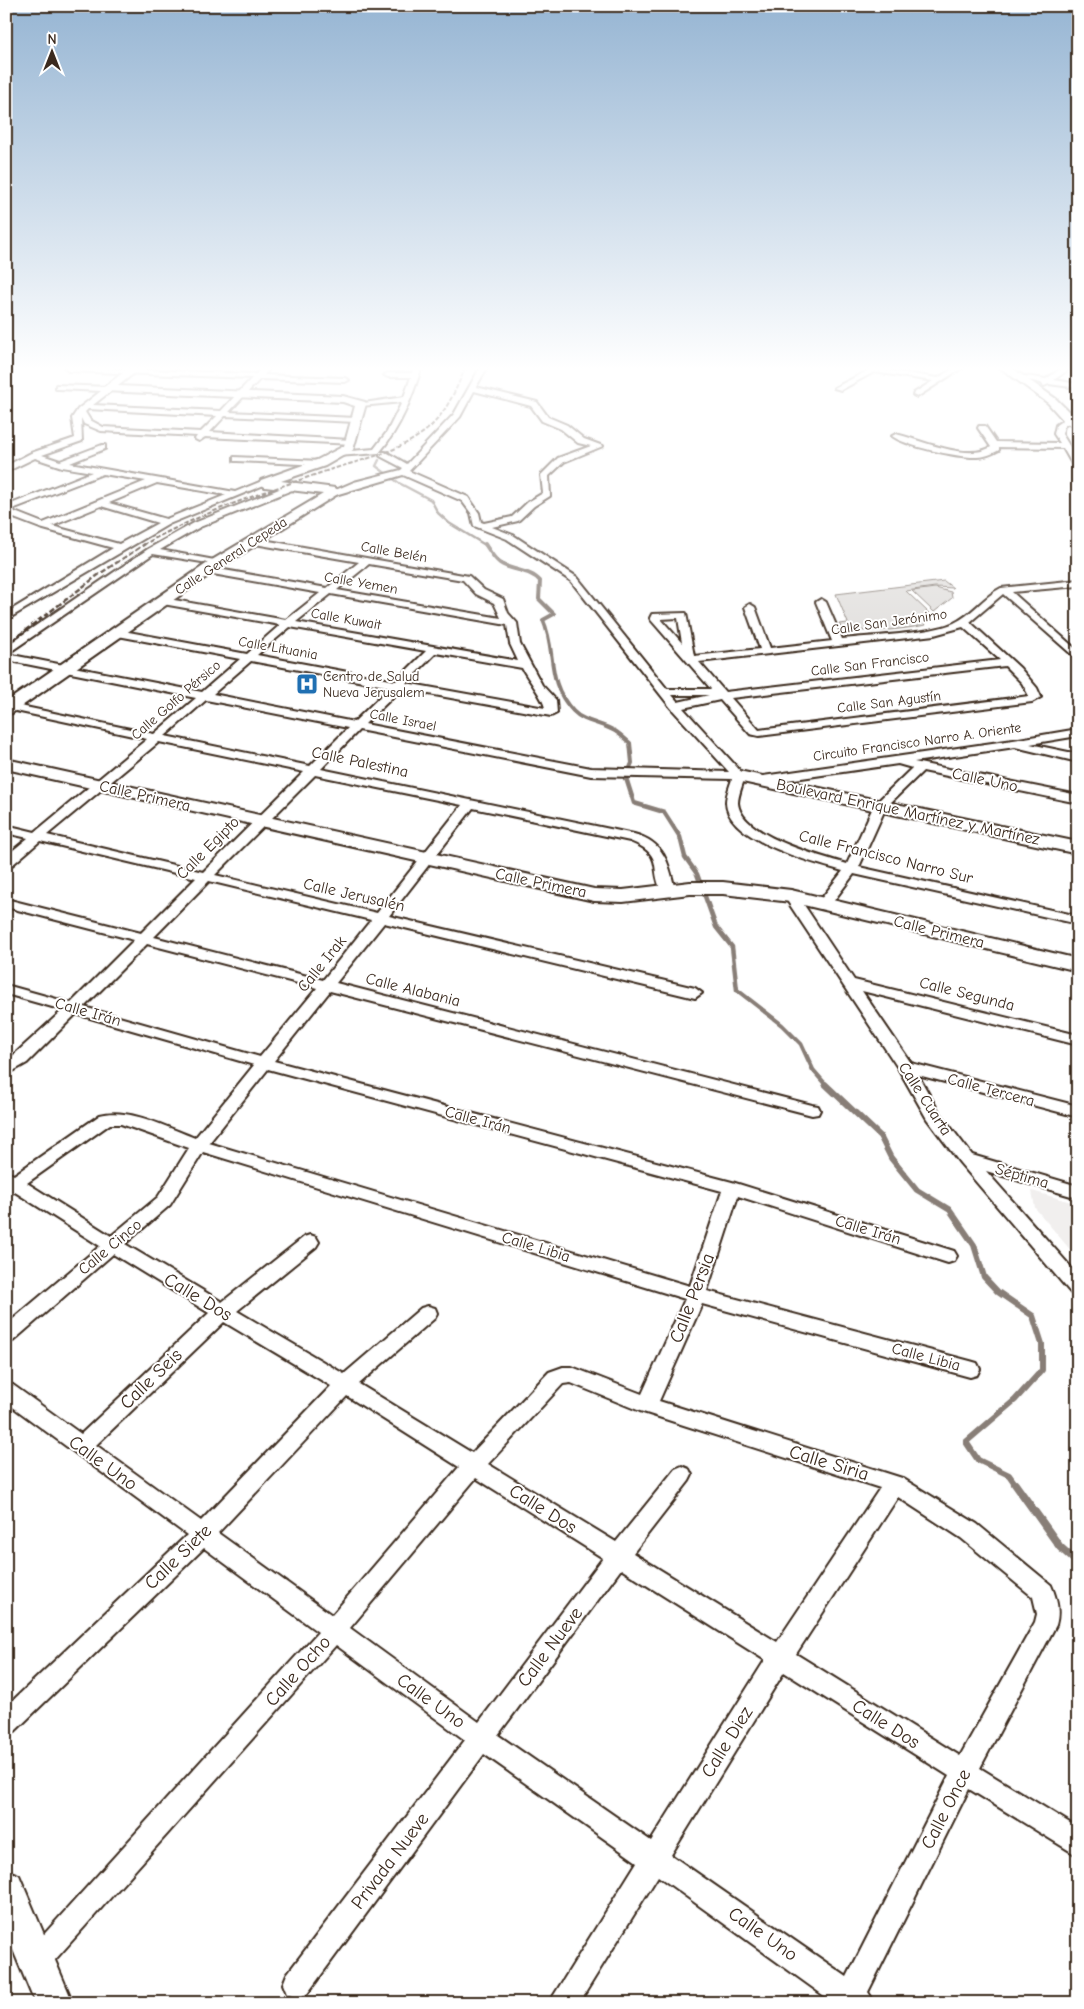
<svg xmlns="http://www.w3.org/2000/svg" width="1084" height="2009" font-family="'Comic Neue',sans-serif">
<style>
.built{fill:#f1efee}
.green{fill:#e2e0de;stroke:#8e857e}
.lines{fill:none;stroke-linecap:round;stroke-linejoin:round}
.stream-far4{stroke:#887e77;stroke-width:2.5}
.stream-far3{stroke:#887e77;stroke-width:4}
.stream-far2{stroke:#887e77;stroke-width:4.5}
.stream-far1{stroke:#887e77;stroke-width:6}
.stream{stroke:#887e77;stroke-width:8}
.street-casing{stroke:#3b2a1e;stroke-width:4}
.secondary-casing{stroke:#3b2a1e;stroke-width:4}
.street{fill:#fff;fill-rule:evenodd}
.secondary{fill:#fff;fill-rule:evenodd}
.rail-far1{stroke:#3b2a1e;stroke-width:2;stroke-dasharray:4.5 2;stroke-linecap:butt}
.rail{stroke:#3b2a1e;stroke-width:2.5;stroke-dasharray:5.5 2.5;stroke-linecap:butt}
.labels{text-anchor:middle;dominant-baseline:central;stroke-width:4;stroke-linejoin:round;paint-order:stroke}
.far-street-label{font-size:14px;fill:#3b2a1e;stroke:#fff}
.far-poi-label{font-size:14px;fill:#3b2a1e;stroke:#fff;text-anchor:start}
.street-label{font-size:16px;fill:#3b2a1e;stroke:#fff}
.near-street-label{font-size:19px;fill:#3b2a1e;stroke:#fff}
</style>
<rect width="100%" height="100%" fill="#fff"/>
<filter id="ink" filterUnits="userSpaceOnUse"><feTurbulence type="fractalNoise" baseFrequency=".02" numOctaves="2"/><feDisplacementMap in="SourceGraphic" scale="10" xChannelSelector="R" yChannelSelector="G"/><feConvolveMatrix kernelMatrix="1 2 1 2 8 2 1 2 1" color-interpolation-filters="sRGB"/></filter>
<g filter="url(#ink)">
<polygon class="built" points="1032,1191 1078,1204 1078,1259 1035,1208"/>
<g class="green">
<path d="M944 581 953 588 935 587 906 591 930 614 923 621 926 625C898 630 870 633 842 629L839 624 848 623 836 594Z"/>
<polygon points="935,588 951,592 952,598 934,612 912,591"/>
</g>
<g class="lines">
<polyline class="stream-far4" points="379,460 376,466 399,483 431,500 438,513 449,523 485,545"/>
<path class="stream-far3" d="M485 544C489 550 494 559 500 563 512 571 531 570 540 581L539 599 554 614 543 620C557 651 545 681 573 711 583 722 602 723 615 731 620 734 625 739 630 743L632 763 625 779"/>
<polyline class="stream-far2" points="626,778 634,803 664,812 680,837 685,857 697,874 716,927 732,947 737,990 782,1025 801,1044 813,1070 826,1085"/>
<polyline class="stream-far1" points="825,1084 880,1136 891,1158 917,1190 950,1210 974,1245 984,1277 998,1292 1033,1316 1042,1344 1042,1370 1015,1400 966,1442 978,1460 1009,1475 1016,1485"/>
<polyline class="stream" points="1015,1484 1060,1547 1078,1563"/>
<g class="street-casing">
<g id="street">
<path d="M264 366H272L264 375 345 378 349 380 345 382 260 379 229 412 356 418 360 420 356 422 225 416 210 432 351 440H354V444L205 437 199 441 195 439 197 436 101 431 84 424 81 418 82 441 42 455 60 461 102 445H105V449L70 463 235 492 262 481 269 483 169 524 6 620V613L113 548 40 528 6 515V506L92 472 62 467 35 458 6 472V466L31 453 75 438 72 418 78 409 101 391 59 389H56V385L111 387V391L93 405 221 411 252 378 68 371 65 367 256 374ZM88 409 217 416 201 432 103 427 90 420 85 412ZM103 474 146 481 43 523 10 510ZM157 483 226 495 166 519 109 503ZM101 506 158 523 119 544 52 526Z"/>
<path d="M415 366H422C412 398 401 427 379 453L337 456 336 454 340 452 374 449 387 432 402 402 361 406 357 404 404 397 411 377H388L384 375 388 373H412Z"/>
<path d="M481 366H488L476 387 537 402 548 417 567 425 584 439 603 446 564 462 549 476 550 496 534 506 518 521 492 527 513 535 577 577 667 689H711L651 620 650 618 652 614 686 613 694 656 760 649 745 607 750 604 755 607 770 648 832 641 816 602 821 599 826 602 842 639C871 636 930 634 954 623 972 615 983 597 1001 588L1078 580V586L1012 592 1078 651V660L1003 594 970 622 1020 668 1037 688 1041 697 1032 702 759 736 750 734 720 700 683 708 745 776C743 784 738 795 738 803 741 836 820 856 847 864L874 805 912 768 898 764 760 784 756 783 754 780 756 777 1013 740 1078 729V736L1030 744 1078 754V762L1015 747 914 762 1078 795V803L923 771 886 807 859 867 1078 916V924L854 874 829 907H819L817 904 843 871C814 863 726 840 726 802 726 795 730 786 732 779L591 776 359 730 321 769 634 834C664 842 669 863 675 890L673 893H663C648 868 667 856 630 841L473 808 389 916 695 988 702 993 695 998 384 923 336 983 812 1105 818 1106 820 1110 818 1114 812 1115 330 991 274 1061 732 1182 954 1251 957 1256 954 1261 948 1263 738 1196 707 1291 970 1361 977 1363 980 1369 977 1375 970 1377 702 1304 659 1401 902 1478 977 1524 1051 1585C1057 1598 1060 1611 1056 1625L980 1768 1078 1828V1856L969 1789 868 1992 875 2003H834L658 1876 579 2003H549L637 1862 484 1754 307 1994 297 1998 287 1994 283 1984 287 1974 465 1740 336 1645 46 1970 37 1974 28 1970 24 1961 28 1952 318 1632 204 1548 14 1732 6 1736V1707L187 1535 6 1402V1383L13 1385 81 1434 209 1313 113 1254 13 1341 6 1343V1325L100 1246 15 1192 6 1194V1172L14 1175 100 1115C129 1107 168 1128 195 1138L254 1065 76 1014 27 1063 6 1075V1062L63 1010 6 994V985L71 1003 134 940 6 907V899L141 933 196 878 40 841 11 866 6 867V856L28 838 6 833V825L35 832 147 739 11 710 7 709V705L11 704 154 734 196 698 6 660V646L148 549 194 523 289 485 292 486V490L200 527 160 550 220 561V565L153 554 7 654 202 692 240 659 118 636 113 633 118 630 247 654 280 625 163 604 158 601 163 598 286 620 320 593 207 573 202 570 207 567 327 588 359 562 249 543V539L252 538 469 576 484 590 503 599 508 613 517 623 520 644 542 685 556 700 557 713 551 716 401 689 365 724 591 768 729 772 671 708 571 581 507 539 474 526 471 513 462 501 403 475 335 495 331 492 354 482 401 470 403 468 380 456V452H386L407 464 454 414ZM474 391 531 406 542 421 561 429 578 443 591 446 558 458 541 475 543 493 528 502 512 517 484 523 481 522 479 513 468 497 409 471 460 417ZM369 564 463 580 476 594 494 603 501 618 337 590ZM331 594 507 625 510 644 518 661 296 622ZM678 618 682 643 661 619ZM290 627 426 651 396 681 257 655ZM963 627 1000 660 725 692 699 662 934 635ZM436 653 522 668C528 679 544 699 545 708L406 683ZM251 661 390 687 354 722 213 694ZM1005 666 1022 683 1029 696 759 730 731 698ZM672 695H709L678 702ZM206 700 348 728 310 766 165 736ZM159 742 304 772 203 872 47 835ZM315 775 462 805 377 913 215 875ZM209 881 371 920 323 980 154 937ZM147 944 317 988 260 1057 84 1007ZM268 1069 722 1191 690 1286 209 1143ZM110 1124H121L189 1148 158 1197 111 1236 27 1183ZM203 1152 685 1299 642 1394 572 1367H563L549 1372 472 1453 359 1384 435 1318 437 1313 435 1308 428 1306 421 1308 344 1374 237 1311 316 1247 319 1242 316 1237 310 1235 304 1237 222 1302 125 1244 170 1205ZM224 1322 331 1386 201 1521 96 1445ZM571 1383 640 1411 880 1488 777 1642 633 1553 689 1481 692 1475 689 1469 682 1466 675 1469 616 1542 488 1464 563 1384ZM347 1396 459 1467 332 1615 218 1533ZM476 1478 603 1558 479 1722 350 1628ZM898 1497 961 1538 1033 1597 1037 1614 1035 1622 960 1756 796 1654ZM621 1569 765 1660 651 1841 498 1735ZM784 1672 949 1776 847 1977 671 1855Z"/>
<polygon points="957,366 965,366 917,397 913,395 914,393 933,381 874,372 841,390 834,388 873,368 938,378"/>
<polygon points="1065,366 1073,366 1054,380 1078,384 1078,388 1049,384 1044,386 1041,383 1014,377 1018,375 1046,379"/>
<path d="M1066 418 1073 420 1064 426 1062 434 1078 460V469H1075L1063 448 999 447V450C992 454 985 457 977 457 959 458 905 446 892 436L896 434C921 440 968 462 991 447L978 428 979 426H985L996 442 1060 443 1054 434 1056 425Z"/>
<polygon points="234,457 321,461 325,463 321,465 237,461 234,461"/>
<polygon points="791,892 796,893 854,980 1078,1035 1078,1045 862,991 911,1063 1078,1106 1078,1117 918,1075 939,1112 972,1155 1078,1186 1078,1198 986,1171 1078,1275 1078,1295 1071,1293 960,1163 927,1119 898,1068 784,896"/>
</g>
</g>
<g class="secondary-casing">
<g id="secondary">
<polygon points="132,366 143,366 118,386 343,396 365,402 366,404 353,450 325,466 281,481 335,488 341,492 222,566 12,713 6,715 6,702 212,560 323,494 265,487 259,483 261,480 317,460 344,446 355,406 343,402 104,391 104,387"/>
<polygon points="998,366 1009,366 1056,399 1078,421 1078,429 1065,422 1048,403"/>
<polygon points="6,759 594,889 623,890 690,882 723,882 791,890 1078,959 1078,971 791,902 723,894 690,894 623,902 594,901 6,769"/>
<polygon points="739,771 1078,842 1078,854 733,780 730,776 733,772"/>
<polygon points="6,1870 19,1875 73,2003 35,2003 6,1933"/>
</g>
</g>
<use href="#street" class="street"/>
<use href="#secondary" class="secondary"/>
<path class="rail-far1" d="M143 545C201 512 265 492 329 470 361 460 396 453 424 432 445 416 456 390 466 366"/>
<polyline class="rail" points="6,645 101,573 145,544"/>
</g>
</g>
<linearGradient id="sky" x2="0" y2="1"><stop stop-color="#96b5d3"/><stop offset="0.57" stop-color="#fff"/><stop offset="1" stop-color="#fff" stop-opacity="0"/></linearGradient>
<rect width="1084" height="647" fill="url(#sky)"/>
<defs>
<g id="hospital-square" transform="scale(1.125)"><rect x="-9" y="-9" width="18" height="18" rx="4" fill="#1f6fb2" stroke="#fff"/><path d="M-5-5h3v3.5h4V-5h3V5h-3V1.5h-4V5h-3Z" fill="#fff"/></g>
</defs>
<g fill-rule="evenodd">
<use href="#hospital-square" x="307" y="684"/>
</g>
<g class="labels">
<g class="far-street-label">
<text transform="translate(394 552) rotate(10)">Calle Belén</text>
<text transform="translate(231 556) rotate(-33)">Calle General Cepeda</text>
<text transform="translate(361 583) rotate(10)">Calle Yemen</text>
<text transform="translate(346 619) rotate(10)">Calle Kuwait</text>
<text transform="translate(889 622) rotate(-8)">Calle San Jerónimo</text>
<text transform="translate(278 648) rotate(10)">Calle Lituania</text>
<text transform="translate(870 664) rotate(-7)">Calle San Francisco</text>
<text transform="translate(176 700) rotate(-41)">Calle Golfo Pérsico</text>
<text transform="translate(889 702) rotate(-7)">Calle San Agustín</text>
<text transform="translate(403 720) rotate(11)">Calle Israel</text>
<text transform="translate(917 742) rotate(-8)">Circuito Francisco Narro A. Oriente</text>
</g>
<g class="far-poi-label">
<text x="323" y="676">Centro de Salud<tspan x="323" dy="16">Nueva Jerusalem</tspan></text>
</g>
<g class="street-label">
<text transform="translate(360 762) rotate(12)">Calle Palestina</text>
<text transform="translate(985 780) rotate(12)">Calle Uno</text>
<text transform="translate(145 796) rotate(13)">Calle Primera</text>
<text transform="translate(908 812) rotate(12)">Boulevard Enrique Martínez y Martínez</text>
<text transform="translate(208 848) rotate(-45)">Calle Egipto</text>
<text transform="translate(886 857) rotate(14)">Calle Francisco Narro Sur</text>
<text transform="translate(541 883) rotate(12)">Calle Primera</text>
<text transform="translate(354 895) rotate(13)">Calle Jerusalén</text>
<text transform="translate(939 932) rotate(14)">Calle Primera</text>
<text transform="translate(322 964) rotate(-51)">Calle Irak</text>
<text transform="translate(413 990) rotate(14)">Calle Alabania</text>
<text transform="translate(967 994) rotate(14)">Calle Segunda</text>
<text transform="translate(88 1012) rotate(16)">Calle Irán</text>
<text transform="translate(991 1090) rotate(15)">Calle Tercera</text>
<text transform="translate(925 1099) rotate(57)">Calle Cuarta</text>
<text transform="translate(478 1120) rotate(15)">Calle Irán</text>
<text transform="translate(1022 1176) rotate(16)">Séptima</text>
<text transform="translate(868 1230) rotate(17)">Calle Irán</text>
<text transform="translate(110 1247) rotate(-40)">Calle Cinco</text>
<text transform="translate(536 1247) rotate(17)">Calle Libia</text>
<text transform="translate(926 1357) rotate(15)">Calle Libia</text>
</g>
<g class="near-street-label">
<text transform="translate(198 1297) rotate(31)">Calle Dos</text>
<text transform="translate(692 1298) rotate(-69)">Calle Persia</text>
<text transform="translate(151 1379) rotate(-44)">Calle Seis</text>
<text transform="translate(103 1463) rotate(36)">Calle Uno</text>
<text transform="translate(829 1463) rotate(17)">Calle Siria</text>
<text transform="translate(543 1509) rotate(32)">Calle Dos</text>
<text transform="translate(178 1557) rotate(-44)">Calle Siete</text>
<text transform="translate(550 1647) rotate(-53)">Calle Nueve</text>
<text transform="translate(298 1671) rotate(-48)">Calle Ocho</text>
<text transform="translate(431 1701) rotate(36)">Calle Uno</text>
<text transform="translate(886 1724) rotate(32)">Calle Dos</text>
<text transform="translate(727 1742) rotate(-58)">Calle Diez</text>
<text transform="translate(946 1809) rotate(-63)">Calle Once</text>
<text transform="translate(390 1861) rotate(-53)">Privada Nueve</text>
<text transform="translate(763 1934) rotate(35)">Calle Uno</text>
</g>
</g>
<rect width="1084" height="2009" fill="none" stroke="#fff" stroke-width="25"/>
<rect x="12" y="12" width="1059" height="1984" fill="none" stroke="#3b2a1e" stroke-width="2" filter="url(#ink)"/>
<g transform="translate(52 52)" stroke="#ffffff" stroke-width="4" paint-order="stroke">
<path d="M0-4L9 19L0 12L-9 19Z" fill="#3b2a1e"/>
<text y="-8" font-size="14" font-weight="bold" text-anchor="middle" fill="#3b2a1e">N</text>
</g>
</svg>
